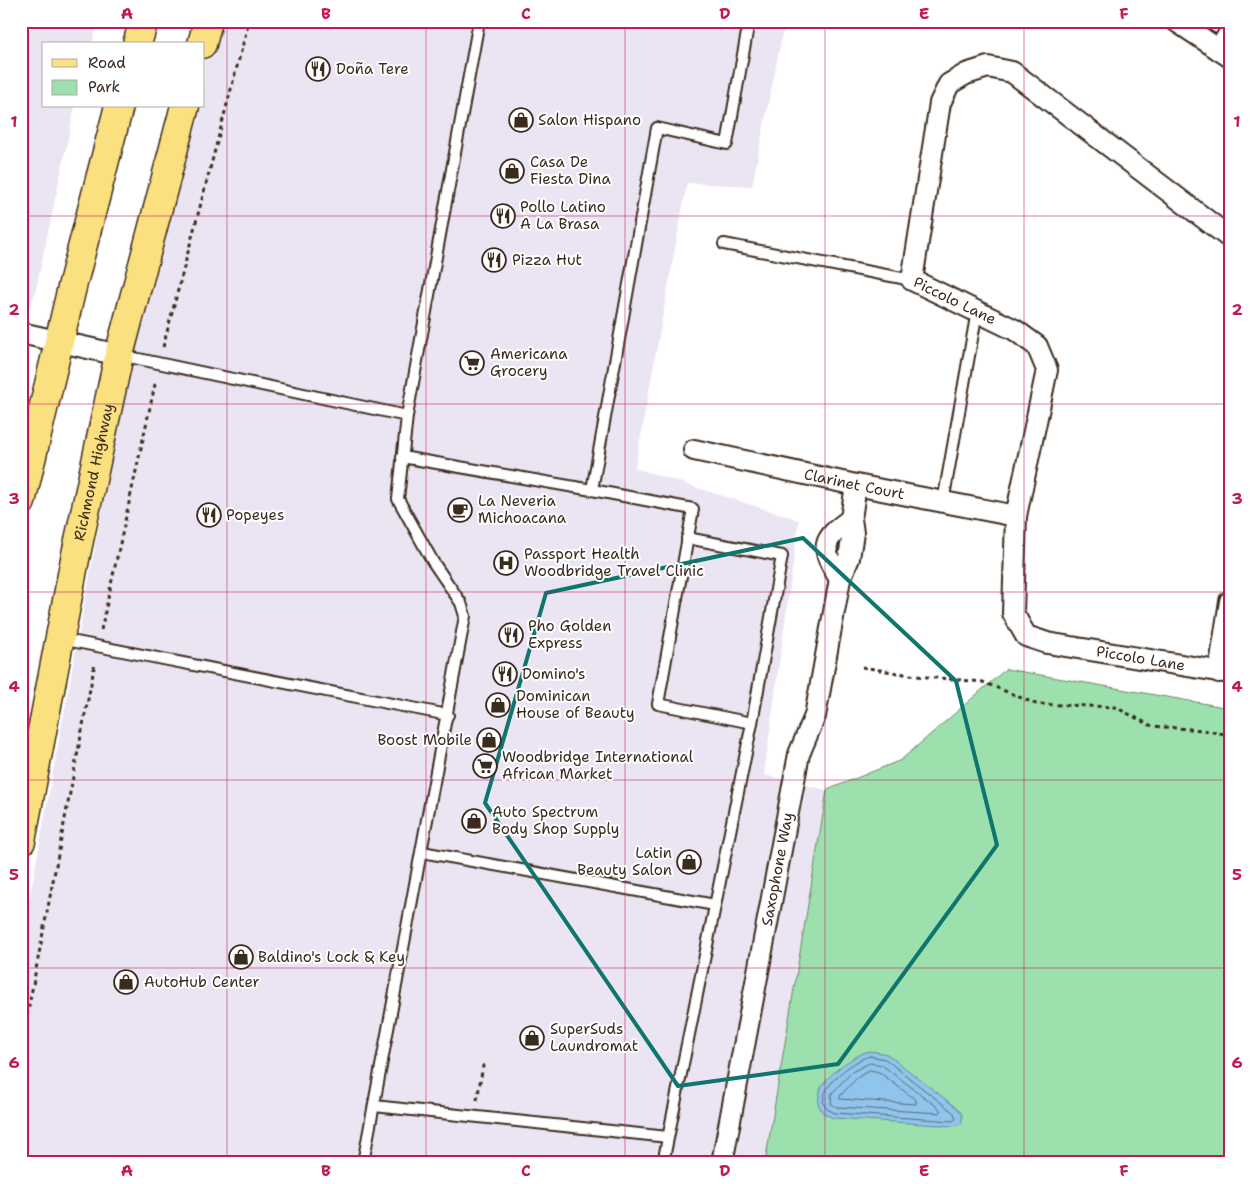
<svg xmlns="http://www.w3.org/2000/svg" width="1251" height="1184" font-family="'Shantell Sans',sans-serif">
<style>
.built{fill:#ebe5f3}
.green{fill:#9ce1ad;stroke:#6c8666}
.water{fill:#8fc5ed;stroke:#6d879a}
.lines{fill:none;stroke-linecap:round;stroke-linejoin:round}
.shore{stroke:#5d6871;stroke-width:1}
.service-casing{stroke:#3b2a1e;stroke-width:14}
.minor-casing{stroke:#3b2a1e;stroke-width:24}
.primary-casing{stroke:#3b2a1e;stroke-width:31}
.path{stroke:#3b2a1e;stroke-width:3;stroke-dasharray:4 4;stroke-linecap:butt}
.service{stroke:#fff;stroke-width:10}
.minor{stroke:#fff;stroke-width:20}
.primary{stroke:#fbe080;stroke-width:28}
.marked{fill:none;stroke:#0f766e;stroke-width:4;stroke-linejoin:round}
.grid{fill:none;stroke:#c2185b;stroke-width:1;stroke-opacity:0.55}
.labels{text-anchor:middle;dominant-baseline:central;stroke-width:4;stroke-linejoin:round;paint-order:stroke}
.poi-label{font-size:15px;fill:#3b2a1e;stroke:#fff;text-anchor:start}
.street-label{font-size:15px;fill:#3b2a1e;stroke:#fff}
.neatline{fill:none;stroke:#c2185b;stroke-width:2}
.grid-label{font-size:16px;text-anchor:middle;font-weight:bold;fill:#c2185b}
</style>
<rect width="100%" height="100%" fill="#fff"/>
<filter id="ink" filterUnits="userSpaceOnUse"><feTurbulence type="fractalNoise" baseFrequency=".02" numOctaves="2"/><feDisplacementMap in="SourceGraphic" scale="10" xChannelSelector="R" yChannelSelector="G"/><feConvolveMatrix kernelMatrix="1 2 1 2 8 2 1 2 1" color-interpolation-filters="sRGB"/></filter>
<g filter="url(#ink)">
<g class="built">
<polygon points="21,21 98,21 92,44 44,44 44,106 75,106 35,294 30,305 21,311"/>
<polygon points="208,21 785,21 752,186 687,183 635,468 799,520 764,775 827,790 765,1163 21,1163 21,944 142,295 183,106 204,106 204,44"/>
<polygon points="21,358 28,360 21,407"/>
</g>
<polygon class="green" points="1006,669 1230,708 1230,1163 765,1163 827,790 901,760"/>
<path class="water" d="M870 1051 887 1054 958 1109 962 1114V1123L954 1126 833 1118 823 1113 818 1104C819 1099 819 1092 821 1088 828 1074 855 1054 870 1051Z"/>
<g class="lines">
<g class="shore">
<path d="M870 1056 885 1059 954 1113 956 1119 953 1121 835 1113 827 1109 823 1103C824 1099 824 1094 826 1091 832 1078 856 1059 870 1056Z"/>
<polygon points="870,1063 882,1065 940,1109 940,1113 837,1107 831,1104 832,1093 852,1072"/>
<polygon points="870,1070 879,1072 916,1100 916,1104 840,1099 840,1096 857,1078"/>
</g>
<g class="service-casing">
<g id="service">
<polyline points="724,244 912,280"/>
<polyline points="120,355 407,416 479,21"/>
<polyline points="402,457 592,490 657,128 727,144 749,21"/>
<polyline points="592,490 693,509 658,704 752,723 663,1163"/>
<polyline points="943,502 977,311"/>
<polyline points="687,538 782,556 752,723"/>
<polyline points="61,639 448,715"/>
<polyline points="422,852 715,905"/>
<polyline points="374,1106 668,1137"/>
<polyline points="363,1163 465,616 461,603 433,562 398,499 407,416"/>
</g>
</g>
<g class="minor-casing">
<g id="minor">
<polyline points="1176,21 1230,57"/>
<polyline points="1219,50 1230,32"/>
<path id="s1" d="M1230 238 1012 72 988 67 966 74 949 84 940 103 912 280 1015 330 1037 346 1047 370 1016 516 1013 613 1026 636 1047 643 1230 673"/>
<polyline points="21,333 119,355"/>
<path id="s2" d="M694 450 856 485 1016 516"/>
<path d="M840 579C820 548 821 540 851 519"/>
<polyline points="1219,672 1230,601"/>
<path id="s3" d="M722 1163 799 754 815 716 840 579 849 558 853 533 851 519 856 485"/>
</g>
</g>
<g class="primary-casing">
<g id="primary">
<polyline points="137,44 144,21"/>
<polyline points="202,44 208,21"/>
<polyline points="21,502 73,283 119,106"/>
<path id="s4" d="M21 841 75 559 119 355 185 106"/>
</g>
</g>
<g class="path">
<polyline points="163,347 249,21"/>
<polyline points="101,630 156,380"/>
<polyline points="862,667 916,676 983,682 1036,704 1115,707 1152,726 1202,730 1230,735"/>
<polyline points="21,1047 95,663"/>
<polyline points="477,1100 483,1066 487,1063"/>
</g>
<use href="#service" class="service"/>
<use href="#minor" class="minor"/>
<use href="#primary" class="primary"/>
</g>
</g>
<path class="marked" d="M803 538 956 681 997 845 838 1064 678 1086 485 803 546 593Z"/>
<path class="grid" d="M227 21V1163M426 21V1163M625 21V1163M825 21V1163M1024 21V1163M21 216H1230M21 404H1230M21 592H1230M21 780H1230M21 968H1230"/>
<defs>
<g id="restaurant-ring" transform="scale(1.25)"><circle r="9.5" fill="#fff" stroke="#3b2a1e" stroke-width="1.5"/><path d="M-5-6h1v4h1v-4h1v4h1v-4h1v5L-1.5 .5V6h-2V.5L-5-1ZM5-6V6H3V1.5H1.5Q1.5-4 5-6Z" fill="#3b2a1e"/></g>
<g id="shop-ring" transform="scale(1.25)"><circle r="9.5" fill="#fff" stroke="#3b2a1e" stroke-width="1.5"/><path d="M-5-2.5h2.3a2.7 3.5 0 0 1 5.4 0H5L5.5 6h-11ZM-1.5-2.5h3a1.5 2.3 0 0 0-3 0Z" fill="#3b2a1e"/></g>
<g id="supermarket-ring" transform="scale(1.25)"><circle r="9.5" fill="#fff" stroke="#3b2a1e" stroke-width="1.5"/><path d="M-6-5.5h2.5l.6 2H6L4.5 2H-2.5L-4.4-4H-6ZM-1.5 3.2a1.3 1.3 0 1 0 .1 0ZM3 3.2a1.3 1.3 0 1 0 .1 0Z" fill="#3b2a1e"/></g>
<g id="cafe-ring" transform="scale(1.25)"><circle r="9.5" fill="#fff" stroke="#3b2a1e" stroke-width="1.5"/><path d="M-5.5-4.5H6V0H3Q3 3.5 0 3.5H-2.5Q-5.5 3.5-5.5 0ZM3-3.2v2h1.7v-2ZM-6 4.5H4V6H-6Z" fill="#3b2a1e"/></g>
<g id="hospital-ring" transform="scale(1.25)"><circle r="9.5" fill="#fff" stroke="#3b2a1e" stroke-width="1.5"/><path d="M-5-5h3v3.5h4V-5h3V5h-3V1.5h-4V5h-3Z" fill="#3b2a1e"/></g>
</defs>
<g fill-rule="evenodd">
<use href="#restaurant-ring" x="318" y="69"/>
<use href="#shop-ring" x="521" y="120"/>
<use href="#shop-ring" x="512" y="171"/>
<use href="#restaurant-ring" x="503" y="216"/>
<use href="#restaurant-ring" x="494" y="260"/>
<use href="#supermarket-ring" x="472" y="363"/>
<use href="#cafe-ring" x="460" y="510"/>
<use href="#restaurant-ring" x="209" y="515"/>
<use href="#hospital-ring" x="506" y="563"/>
<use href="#restaurant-ring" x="511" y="635"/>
<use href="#restaurant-ring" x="505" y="674"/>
<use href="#shop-ring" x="498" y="705"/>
<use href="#shop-ring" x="489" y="740"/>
<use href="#supermarket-ring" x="485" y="766"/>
<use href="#shop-ring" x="474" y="821"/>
<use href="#shop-ring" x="689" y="862"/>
<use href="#shop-ring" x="241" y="957"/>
<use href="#shop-ring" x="126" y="982"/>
<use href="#shop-ring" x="532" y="1038"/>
</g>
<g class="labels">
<g class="poi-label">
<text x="336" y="69">Doña Tere</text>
<text x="538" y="120">Salon Hispano</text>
<text x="530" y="162">Casa De<tspan x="530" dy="17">Fiesta Dina</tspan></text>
<text x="520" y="207">Pollo Latino<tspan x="520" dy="17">A La Brasa</tspan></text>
<text x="512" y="260">Pizza Hut</text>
<text x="490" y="354">Americana<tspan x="490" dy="17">Grocery</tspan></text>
<text x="478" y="501">La Neveria<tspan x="478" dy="17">Michoacana</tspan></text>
<text x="226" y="515">Popeyes</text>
<text x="524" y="554">Passport Health<tspan x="524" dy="17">Woodbridge Travel Clinic</tspan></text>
<text x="528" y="626">Pho Golden<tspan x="528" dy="17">Express</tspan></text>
<text x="522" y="674">Domino's</text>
<text x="516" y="696">Dominican<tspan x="516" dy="17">House of Beauty</tspan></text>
<text x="472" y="740" text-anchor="end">Boost Mobile</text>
<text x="502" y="757">Woodbridge International<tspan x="502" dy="17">African Market</tspan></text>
<text x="492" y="812">Auto Spectrum<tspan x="492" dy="17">Body Shop Supply</tspan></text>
<text x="672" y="853" text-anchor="end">Latin<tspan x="672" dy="17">Beauty Salon</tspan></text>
<text x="258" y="957">Baldino's Lock &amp; Key</text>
<text x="144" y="982">AutoHub Center</text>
<text x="550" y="1029">SuperSuds<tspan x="550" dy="17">Laundromat</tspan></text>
</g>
<g class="street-label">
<text stroke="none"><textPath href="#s1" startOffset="589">Piccolo Lane</textPath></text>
<text stroke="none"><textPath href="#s4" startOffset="376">Richmond Highway</textPath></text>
<text stroke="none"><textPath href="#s2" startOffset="164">Clarinet Court</textPath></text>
<text stroke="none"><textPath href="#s1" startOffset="1099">Piccolo Lane</textPath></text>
<text stroke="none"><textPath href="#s3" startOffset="299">Saxophone Way</textPath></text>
</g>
</g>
<rect width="1251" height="1184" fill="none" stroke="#fff" stroke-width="55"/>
<rect x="42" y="42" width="162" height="65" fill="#ffffff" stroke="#b1aaa5"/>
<rect x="52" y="59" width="25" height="8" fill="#fbe080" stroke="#b1aaa5"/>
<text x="88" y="68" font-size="15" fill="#3b2a1e">Road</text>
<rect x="52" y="80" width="25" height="15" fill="#9ce1ad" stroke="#b1aaa5"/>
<text x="88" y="92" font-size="15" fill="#3b2a1e">Park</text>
<rect x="28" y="28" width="1196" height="1128" class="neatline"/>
<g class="grid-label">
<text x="127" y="19">A</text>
<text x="326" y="19">B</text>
<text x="526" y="19">C</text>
<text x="725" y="19">D</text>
<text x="924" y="19">E</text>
<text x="1124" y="19">F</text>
<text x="14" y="127">1</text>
<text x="1237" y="127">1</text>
<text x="14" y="315">2</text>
<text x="1237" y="315">2</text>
<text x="14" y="504">3</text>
<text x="1237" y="504">3</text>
<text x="14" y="692">4</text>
<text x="1237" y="692">4</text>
<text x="14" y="880">5</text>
<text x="1237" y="880">5</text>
<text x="14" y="1068">6</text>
<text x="1237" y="1068">6</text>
<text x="127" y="1176">A</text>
<text x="326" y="1176">B</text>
<text x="526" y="1176">C</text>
<text x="725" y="1176">D</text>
<text x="924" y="1176">E</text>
<text x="1124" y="1176">F</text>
</g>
</svg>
